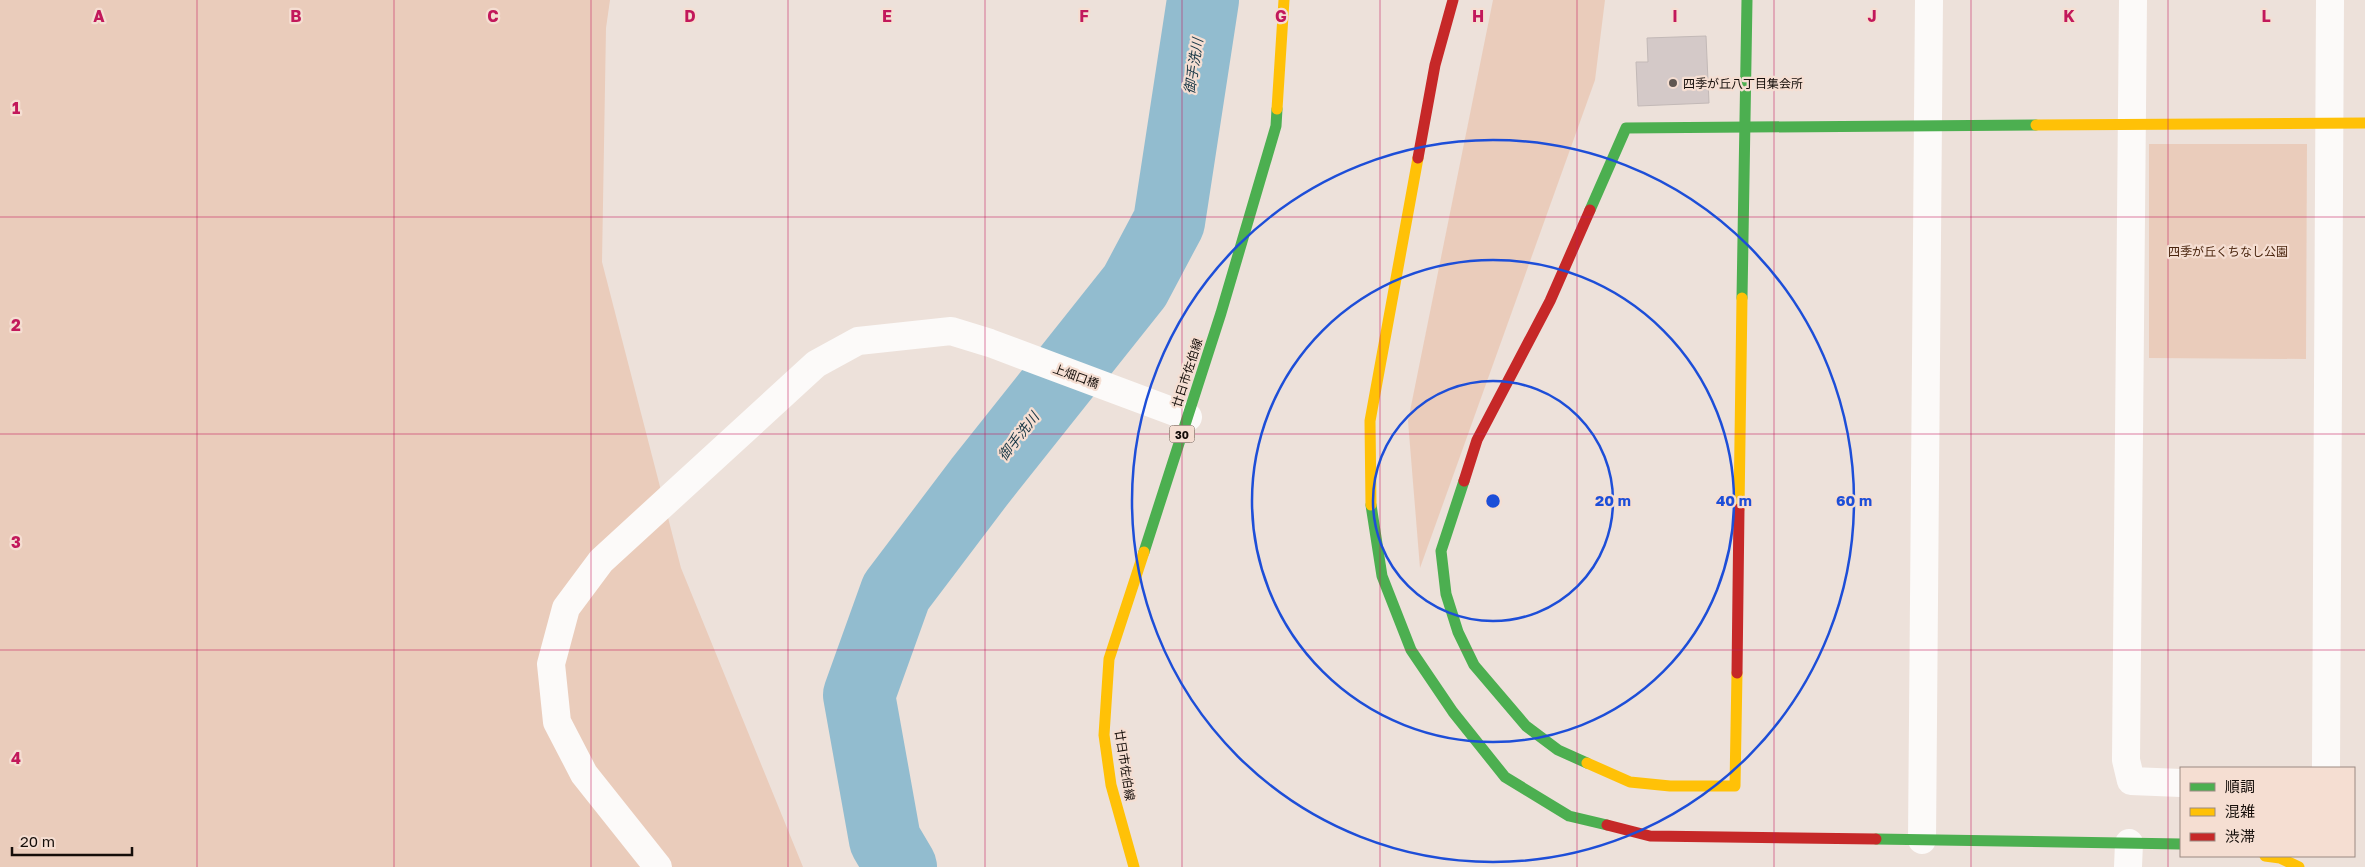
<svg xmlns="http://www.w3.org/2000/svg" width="2365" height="867" font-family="'Golos Text','Noto Sans JP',sans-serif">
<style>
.green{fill:#eaccbb}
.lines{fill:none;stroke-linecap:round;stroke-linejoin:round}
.river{stroke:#92bccf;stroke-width:72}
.building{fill:#d4c9c8;stroke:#c3b9b7}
.street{stroke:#fcfaf9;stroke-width:28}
.fast{stroke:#4caf50;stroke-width:11}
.slow{stroke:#ffc107;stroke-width:11}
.jam{stroke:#c62828;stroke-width:11}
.grid{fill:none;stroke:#c2185b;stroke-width:1;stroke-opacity:0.55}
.ring{fill:none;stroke:#1d4ed8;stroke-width:2.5}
.poi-dot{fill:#605752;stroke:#f5ded2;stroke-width:2}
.labels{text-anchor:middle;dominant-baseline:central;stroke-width:4.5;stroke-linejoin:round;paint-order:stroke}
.shield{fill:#f5ded2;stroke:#584c45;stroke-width:1}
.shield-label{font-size:11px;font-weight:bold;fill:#140d09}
.poi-label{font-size:12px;fill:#140d09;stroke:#f5ded2;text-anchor:start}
.park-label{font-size:12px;fill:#49240d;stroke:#f5ded2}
.street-label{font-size:12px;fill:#140d09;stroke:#f5ded2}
.water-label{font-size:14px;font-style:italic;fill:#183745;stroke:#f5ded2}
.grid-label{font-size:16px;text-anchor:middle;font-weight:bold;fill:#c2185b;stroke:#f5ded2;stroke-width:4.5;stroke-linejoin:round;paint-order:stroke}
.centre{fill:#1d4ed8;stroke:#f5ded2;stroke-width:2.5}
.ring-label{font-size:15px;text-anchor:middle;font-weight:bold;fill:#1d4ed8;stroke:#f5ded2;stroke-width:4.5;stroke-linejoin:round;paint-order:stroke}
</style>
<rect width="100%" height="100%" fill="#ede1da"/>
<g class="green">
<polygon points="0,0 610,0 606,28 602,262 681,568 803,867 0,867"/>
<polygon points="1493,0 1605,0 1595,80 1420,568 1408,421"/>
<polygon points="2149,144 2307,144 2306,359 2149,358"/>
</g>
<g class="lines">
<polyline class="river" points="901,867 885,840 859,695 896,592 980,481 1135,286 1169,222 1203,0"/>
</g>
<polygon class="building" points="1706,36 1709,103 1638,106 1636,62 1648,62 1647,38"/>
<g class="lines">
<g class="street">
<polyline points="2133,0 2126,760 2131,781 2181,783"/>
<polyline points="2326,768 2330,0"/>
<polyline points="1922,840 1929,0"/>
<polyline points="658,867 584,774 557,722 551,664 566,608 601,561 816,364 858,341 951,331 990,343 1188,417"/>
<polyline points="2128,867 2129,843"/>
</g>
<g class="fast">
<polyline points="1590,210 1626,128 2036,125"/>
<polyline points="1742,298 1747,0"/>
<polyline points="1464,481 1441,551 1446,594 1458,632 1474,665 1526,726 1558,750 1587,763"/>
<polyline points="1371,505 1382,576 1411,650 1453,712 1505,777 1569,816 1607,825"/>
<polyline points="1144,552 1221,313 1276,126 1277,109"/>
<polyline points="1876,839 2181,844"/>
</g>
<g class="slow">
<polyline points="1277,109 1284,0"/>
<polyline points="2036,125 2365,123"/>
<polyline points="1371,505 1370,421 1418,158"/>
<polyline points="1739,509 1742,298"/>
<polyline points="1587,763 1630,782 1670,786 1735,786 1737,673"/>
<polyline points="2265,856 2280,858 2299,867"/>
<polyline points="1134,867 1111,785 1104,735 1109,659 1144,552"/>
</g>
<g class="jam">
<polyline points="1418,158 1435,65 1453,0"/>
<polyline points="1464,481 1477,440 1550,301 1590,210"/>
<polyline points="1737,673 1739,509"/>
<polyline points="1607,825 1650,836 1876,839"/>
</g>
</g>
<path class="grid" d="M197 0V867M394 0V867M591 0V867M788 0V867M985 0V867M1182 0V867M1380 0V867M1577 0V867M1774 0V867M1971 0V867M2168 0V867M0 217H2365M0 434H2365M0 650H2365"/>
<g class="ring">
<circle cx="1493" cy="501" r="120"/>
<circle cx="1493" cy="501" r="241"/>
<circle cx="1493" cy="501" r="361"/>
</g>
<circle class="poi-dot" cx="1673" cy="83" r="5"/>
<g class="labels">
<rect class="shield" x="1169.5" y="425.5" width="25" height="17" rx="4"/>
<g class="shield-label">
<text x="1182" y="434">30</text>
</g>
<g class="poi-label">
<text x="1683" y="83">四季が丘八丁目集会所</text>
</g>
<g class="park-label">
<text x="2228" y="251">四季が丘くちなし公園</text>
</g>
<g class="street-label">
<text transform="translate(1187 373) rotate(-72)">廿日市佐伯線</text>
<text transform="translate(1076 376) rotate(20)">上畑口橋</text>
<text transform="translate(1125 765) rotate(81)">廿日市佐伯線</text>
</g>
<g class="water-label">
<text transform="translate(1193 66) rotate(-81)">御手洗川</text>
<text transform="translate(1018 436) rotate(-52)">御手洗川</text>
</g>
</g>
<g class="grid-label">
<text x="99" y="22">A</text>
<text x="296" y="22">B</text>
<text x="493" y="22">C</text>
<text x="690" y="22">D</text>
<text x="887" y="22">E</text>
<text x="1084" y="22">F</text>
<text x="1281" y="22">G</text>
<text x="1478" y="22">H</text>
<text x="1675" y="22">I</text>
<text x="1872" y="22">J</text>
<text x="2069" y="22">K</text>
<text x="2266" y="22">L</text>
<text x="16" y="114">1</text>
<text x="16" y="331">2</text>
<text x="16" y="548">3</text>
<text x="16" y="764">4</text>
</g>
<circle cx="1493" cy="501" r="8" class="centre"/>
<g class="ring-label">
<text x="1613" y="506">20 m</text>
<text x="1734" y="506">40 m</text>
<text x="1854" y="506">60 m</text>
</g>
<rect x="2180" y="767" width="175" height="90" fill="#f5ded2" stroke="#9b8a82"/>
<rect x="2190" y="783" width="25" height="8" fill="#4caf50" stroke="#9b8a82"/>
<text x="2225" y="792" font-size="15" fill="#140d09">順調</text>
<rect x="2190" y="808" width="25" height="8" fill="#ffc107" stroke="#9b8a82"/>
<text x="2225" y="817" font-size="15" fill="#140d09">混雑</text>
<rect x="2190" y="833" width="25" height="8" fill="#c62828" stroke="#9b8a82"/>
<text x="2225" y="842" font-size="15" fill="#140d09">渋滞</text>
<path d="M12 847v8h120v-8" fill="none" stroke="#140d09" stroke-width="2.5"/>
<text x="20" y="847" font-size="15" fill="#140d09" stroke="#f5ded2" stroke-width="4" paint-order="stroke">20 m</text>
</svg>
